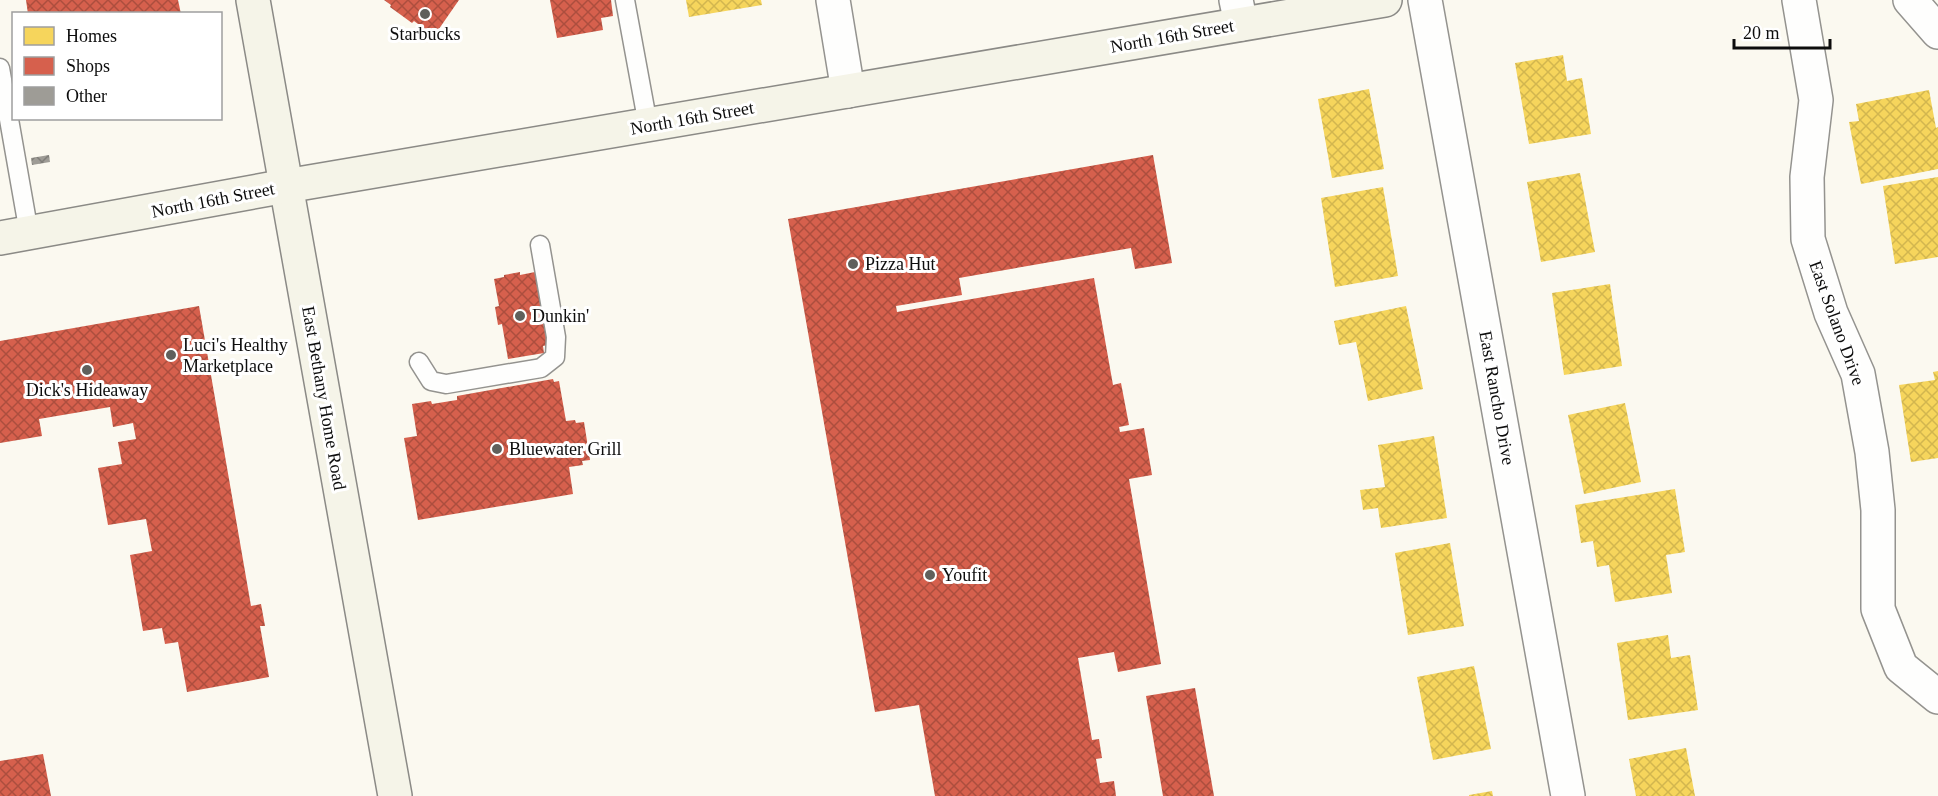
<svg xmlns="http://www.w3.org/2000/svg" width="1938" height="796" font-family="Georgia,serif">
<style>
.homes{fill:url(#homes-cross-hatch)}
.shops{fill:url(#shops-cross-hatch)}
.building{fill:url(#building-cross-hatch)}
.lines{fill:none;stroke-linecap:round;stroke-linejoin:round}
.lane-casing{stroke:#94938f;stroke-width:21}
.street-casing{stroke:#94938f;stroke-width:36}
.secondary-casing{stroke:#8b8a86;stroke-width:36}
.lane{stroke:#fefefd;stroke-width:18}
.street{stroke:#fefefd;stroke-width:33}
.secondary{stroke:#f5f4e8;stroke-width:33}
.poi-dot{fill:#60605c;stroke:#fff;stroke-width:2}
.labels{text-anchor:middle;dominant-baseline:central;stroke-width:6;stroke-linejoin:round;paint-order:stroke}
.poi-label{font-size:18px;fill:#0d0d0d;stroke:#fff;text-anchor:start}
.street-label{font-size:18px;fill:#0d0d0d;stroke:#fff}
</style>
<defs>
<pattern id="homes-cross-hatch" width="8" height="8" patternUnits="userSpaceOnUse" patternTransform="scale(1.5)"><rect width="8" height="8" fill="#f6d55c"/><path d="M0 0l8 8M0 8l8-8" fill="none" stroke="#d2b64f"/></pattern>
<pattern id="shops-cross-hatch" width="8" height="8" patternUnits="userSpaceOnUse" patternTransform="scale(1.5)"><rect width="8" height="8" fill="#d6604d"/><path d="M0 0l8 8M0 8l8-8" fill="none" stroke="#ac4e3e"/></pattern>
<pattern id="building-cross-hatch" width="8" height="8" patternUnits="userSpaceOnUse" patternTransform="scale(1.5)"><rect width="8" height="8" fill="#9e9c96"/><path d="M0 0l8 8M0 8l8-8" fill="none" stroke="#7f7e79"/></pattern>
</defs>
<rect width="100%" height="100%" fill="#fbf9f0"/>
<g class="homes">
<polygon points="686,0 761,0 762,5 689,17"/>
<polygon points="1563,55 1567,81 1582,78 1591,134 1529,144 1515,63"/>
<polygon points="1369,89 1384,169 1332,178 1318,99"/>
<polygon points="1929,90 1936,128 1938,127 1938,169 1861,184 1849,122 1859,121 1856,104"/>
<polygon points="1580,173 1595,252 1541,262 1527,182"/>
<polygon points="1938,177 1938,257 1895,264 1883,186"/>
<polygon points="1383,187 1398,276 1335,287 1321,198"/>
<polygon points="1610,284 1622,366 1564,375 1552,293"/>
<polygon points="1406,306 1423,389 1368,401 1356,342 1339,345 1334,321"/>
<polygon points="1938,371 1938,458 1911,462 1899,385 1935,380 1933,372"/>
<polygon points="1625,403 1641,482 1584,494 1568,415"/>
<polygon points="1434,436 1447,518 1381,528 1378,508 1363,510 1360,490 1385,487 1378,445"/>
<polygon points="1675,489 1685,552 1666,555 1672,593 1615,602 1609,565 1597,567 1593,541 1581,543 1575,505"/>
<polygon points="1450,543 1464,626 1408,635 1395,553"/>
<polygon points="1668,635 1671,658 1690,655 1698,710 1628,720 1617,643"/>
<polygon points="1474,666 1491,749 1433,760 1417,677"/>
<polygon points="1686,748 1695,796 1636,796 1629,759"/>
<polygon points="1492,791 1493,796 1469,796 1469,795"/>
</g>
<g class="shops">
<polygon points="26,0 178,0 181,14 28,14"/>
<polygon points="384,0 459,0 434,36 414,21 412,23 390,7 391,5"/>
<polygon points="550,0 611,0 613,16 601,18 603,30 557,38"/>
<polygon points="1153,155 1172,263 1135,269 1131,248 959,278 962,295 896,306 897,312 1094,278 1113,385 1121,383 1129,425 1119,427 1120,432 1144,428 1152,475 1129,479 1161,664 1118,672 1114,652 1078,658 1092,740 1099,739 1102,758 1096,759 1100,783 1114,781 1116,796 935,796 919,705 875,712 788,219"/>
<polygon points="520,272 520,275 535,272 548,345 543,346 544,353 508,359 502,324 498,325 495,307 499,306 494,279 504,277 504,275"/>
<polygon points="199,306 251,606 261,604 265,626 260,626 269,677 187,692 178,642 165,644 162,628 143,631 130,555 152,551 146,519 108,525 98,468 122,464 118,442 136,439 133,423 113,427 110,407 39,419 42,436 0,443 0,341"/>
<polygon points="553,379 554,382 559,381 566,421 575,420 576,423 584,422 590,460 582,461 583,465 569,467 573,494 418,520 404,438 417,436 412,404 431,401 432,404 457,400 457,396"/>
<polygon points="1195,688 1214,796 1163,796 1146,696"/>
<polygon points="43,754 51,796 0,796 0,761"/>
</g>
<polygon class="building" points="49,155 50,162 32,165 31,158"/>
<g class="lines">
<g class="lane-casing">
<g id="lane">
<polyline points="625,0 648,125"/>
<polyline points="0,68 29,233"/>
<polyline points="419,362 431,381 446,384 541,368 555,357 556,337 540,245"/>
</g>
</g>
<g class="street-casing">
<g id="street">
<polyline points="833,0 848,91"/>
<polyline points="1236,0 1241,24"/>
<polyline points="1425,0 1568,796"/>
<polyline points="1799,0 1816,100 1807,177 1808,239 1831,313 1858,374 1872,452 1878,510 1878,609 1901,667 1938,697"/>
<polyline points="1910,0 1938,32"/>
</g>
</g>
<g class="secondary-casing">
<g id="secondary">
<polyline points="253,0 395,796"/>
<polyline points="0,238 286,186 1385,0"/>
</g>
</g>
<use href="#lane" class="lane"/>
<use href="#street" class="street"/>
<use href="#secondary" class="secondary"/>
</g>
<g class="poi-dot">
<circle cx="425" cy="14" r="6"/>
<circle cx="853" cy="264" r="6"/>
<circle cx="520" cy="316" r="6"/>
<circle cx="171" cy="355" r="6"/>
<circle cx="87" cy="370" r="6"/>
<circle cx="497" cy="449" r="6"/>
<circle cx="930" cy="575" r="6"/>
</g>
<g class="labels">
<g class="poi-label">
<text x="425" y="34" text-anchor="middle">Starbucks</text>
<text x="865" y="264">Pizza Hut</text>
<text x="532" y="316">Dunkin'</text>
<text x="183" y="345">Luci's Healthy<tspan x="183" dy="21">Marketplace</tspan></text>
<text x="87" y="390" text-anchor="middle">Dick's Hideaway</text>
<text x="509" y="449">Bluewater Grill</text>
<text x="942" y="575">Youfit</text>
</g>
<g class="street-label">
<text transform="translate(1172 36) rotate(-10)">North 16th Street</text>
<text transform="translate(692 118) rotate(-10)">North 16th Street</text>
<text transform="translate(213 200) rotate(-11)">North 16th Street</text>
<text transform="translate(1837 323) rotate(70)">East Solano Drive</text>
<text transform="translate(324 398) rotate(80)">East Bethany Home Road</text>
<text transform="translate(1497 398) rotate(80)">East Rancho Drive</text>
</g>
</g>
<rect x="12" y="12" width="210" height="108" fill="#ffffff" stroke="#9e9e9e" stroke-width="1.5"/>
<rect x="24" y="27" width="30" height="18" fill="#f6d55c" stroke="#9e9e9e" stroke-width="1.5"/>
<text x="66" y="42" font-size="18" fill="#0d0d0d">Homes</text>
<rect x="24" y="57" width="30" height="18" fill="#d6604d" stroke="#9e9e9e" stroke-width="1.5"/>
<text x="66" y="72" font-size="18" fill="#0d0d0d">Shops</text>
<rect x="24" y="87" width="30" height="18" fill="#9e9c96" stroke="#9e9e9e" stroke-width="1.5"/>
<text x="66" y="102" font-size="18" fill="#0d0d0d">Other</text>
<path d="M1734 39v9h96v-9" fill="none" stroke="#0d0d0d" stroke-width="3"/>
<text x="1743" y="39" font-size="18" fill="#0d0d0d" stroke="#ffffff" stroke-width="4.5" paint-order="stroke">20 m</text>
</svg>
